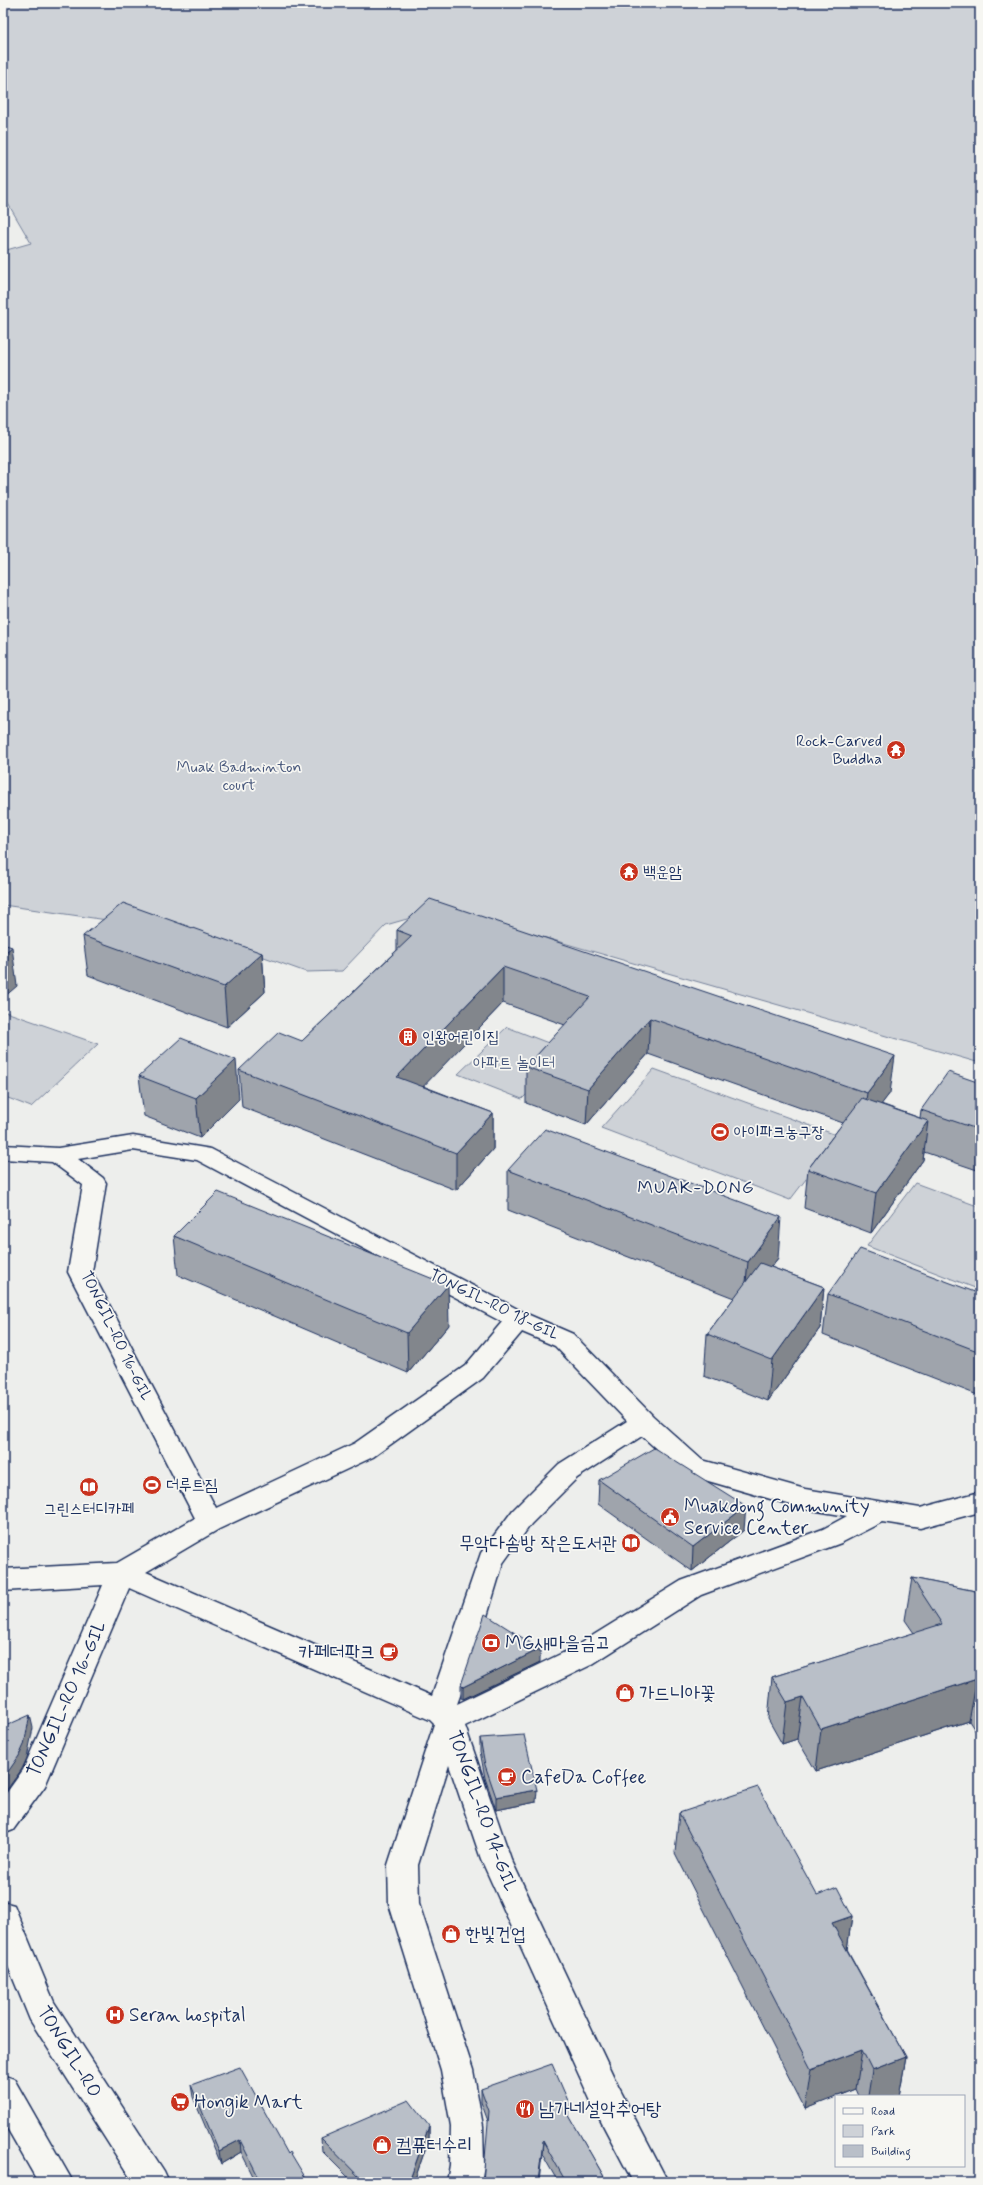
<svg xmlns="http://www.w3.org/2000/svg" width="983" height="2185" font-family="Mynerve,'Poor Story',sans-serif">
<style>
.green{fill:#ced2d7;stroke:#74809a}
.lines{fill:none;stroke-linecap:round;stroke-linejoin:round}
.street-casing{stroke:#1b2f5e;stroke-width:3}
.primary-casing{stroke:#1b2f5e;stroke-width:3}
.street{fill:#f6f6f2;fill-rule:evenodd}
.primary{fill:#f6f6f2;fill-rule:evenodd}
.wall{fill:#9fa4ac;stroke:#1b2f5e}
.shaded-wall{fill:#82868c;stroke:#1b2f5e}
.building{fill:#b9bfc8;stroke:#1b2f5e}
.labels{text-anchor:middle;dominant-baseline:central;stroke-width:3.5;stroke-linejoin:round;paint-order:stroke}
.poi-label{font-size:16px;fill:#1b2f5e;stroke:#f6f6f2;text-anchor:start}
.park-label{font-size:16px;fill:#48587c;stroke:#f6f6f2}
.street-label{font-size:16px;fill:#1b2f5e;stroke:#f6f6f2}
.quarter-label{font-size:18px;letter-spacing:1px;fill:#1b2f5e;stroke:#f6f6f2}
.near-poi-label{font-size:19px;fill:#1b2f5e;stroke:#f6f6f2;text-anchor:start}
.near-street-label{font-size:19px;fill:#1b2f5e;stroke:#f6f6f2}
</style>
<rect width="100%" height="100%" fill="#edeeec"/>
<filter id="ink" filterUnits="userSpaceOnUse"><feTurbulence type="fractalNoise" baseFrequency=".025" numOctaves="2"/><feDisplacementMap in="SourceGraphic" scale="8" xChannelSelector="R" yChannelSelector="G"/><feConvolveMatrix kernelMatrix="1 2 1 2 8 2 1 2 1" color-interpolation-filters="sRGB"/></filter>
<g filter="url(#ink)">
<g class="green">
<polygon points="3,3 980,3 980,1063 456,912 414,917 386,925 342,971 306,972 197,933 3,905 3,251 31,243 3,195"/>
<polygon points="3,1011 98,1044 31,1107 3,1096"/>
<polygon points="507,1027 569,1051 522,1099 458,1074"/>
<polygon points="654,1069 839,1136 790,1200 601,1128"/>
<polygon points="915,1183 980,1207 980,1281 975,1288 867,1246"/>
</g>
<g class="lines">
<g class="street-casing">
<path id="street" d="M133 1136 211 1149 527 1314 573 1334 653 1416 702 1460 805 1489 920 1508 980 1492V1512L920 1528 882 1522 841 1543 701 1595 591 1665 465 1726 511 1859 618 2086 668 2182H633L594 2108 481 1859 449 1765 418 1865 419 1904 473 2070 483 2126 484 2165 481 2182H447L450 2165 451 2126 441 2070 389 1904 388 1865 434 1724 430 1720 129 1588 45 1786 13 1830 3 1834V1798L23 1770 103 1585 3 1591V1569L117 1563 195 1518 68 1272 83 1185 52 1162 3 1159V1145L58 1148ZM133 1150 197 1160 502 1322 465 1366 355 1443 216 1508 92 1272 106 1183 103 1178 78 1159ZM522 1332 555 1346 627 1421 559 1464 513 1510 481 1553 432 1696 146 1572 219 1529 373 1457 483 1378ZM642 1436 684 1474 805 1509 847 1516 823 1529 681 1581 571 1649 457 1704 479 1643 503 1563 531 1524 577 1478Z"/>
</g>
<g class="primary-casing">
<g id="primary">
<polygon points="3,1902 14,1905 54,2002 164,2171 169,2182 133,2182 30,2020 3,1954"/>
<polygon points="3,2075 14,2079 73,2182 38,2182 3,2121"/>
</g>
</g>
<use href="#street" class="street"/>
<use href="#primary" class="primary"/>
</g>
<g class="wall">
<polygon points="397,930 890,1093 881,1104 920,1118 921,1110 980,1083 980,1171 924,1152 923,1160 871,1233 804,1208 808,1169 843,1123 648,1054 586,1125 526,1103 526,1067 565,1025 503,1003 423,1086 493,1113 493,1149 456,1190 242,1107 239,1070 302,1041 397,950"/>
<polygon points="83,936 262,953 265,992 227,1027 88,975"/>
<polygon points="139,1076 239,1099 200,1138 144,1116"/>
<polygon points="508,1170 778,1258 771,1267 824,1287 820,1328 768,1401 704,1376 707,1334 734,1298 508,1210"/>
<polygon points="174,1236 449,1325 408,1373 178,1275"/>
<polygon points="828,1294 980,1294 980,1396 823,1335"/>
<polygon points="599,1480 744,1530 692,1571 598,1504"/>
<polygon points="912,1578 980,1592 980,1738 969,1721 816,1771 797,1739 782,1744 768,1719 772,1677 914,1633 905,1620"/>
<polygon points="540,1662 463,1699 461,1698 461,1685"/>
<polygon points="480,1738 536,1802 496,1810 485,1778 480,1751"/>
<polygon points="679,1813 852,1916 847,1949 906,2057 899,2096 859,2096 856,2089 838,2096 836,2096 805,2109 675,1853"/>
<polygon points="191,2085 288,2154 308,2182 256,2182 241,2152 221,2164 193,2097"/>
<polygon points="481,2089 569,2103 569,2116 607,2182 558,2182 542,2154 488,2121 481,2102"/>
<polygon points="429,2126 429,2138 414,2182 353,2182 322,2151 321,2138"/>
</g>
<g class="shaded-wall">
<polygon points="12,947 17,986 3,998 3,954"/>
<polygon points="262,953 265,992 227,1027 224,987"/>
<polygon points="503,967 503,1003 398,1113 397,1077"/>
<polygon points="650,1018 648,1054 586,1125 588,1089"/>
<polygon points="895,1056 890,1093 862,1130 867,1093"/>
<polygon points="236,1060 239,1099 200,1138 196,1098"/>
<polygon points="493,1113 493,1149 456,1190 456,1153"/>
<polygon points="928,1121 923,1160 871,1233 876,1193"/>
<polygon points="781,1217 778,1258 744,1302 748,1262"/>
<polygon points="448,1285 449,1325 408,1373 407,1333"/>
<polygon points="824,1287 820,1328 768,1401 772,1360"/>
<polygon points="746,1506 744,1530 692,1571 693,1547"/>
<polygon points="540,1649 540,1662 463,1699 463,1687"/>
<polygon points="977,1679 969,1721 816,1771 821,1729"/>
<polygon points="803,1697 797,1739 782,1744 787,1702"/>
<polygon points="30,1715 33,1728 27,1758 22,1769 3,1795 3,1779"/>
<polygon points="537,1790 536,1802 496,1810 496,1797"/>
<polygon points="852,1916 846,1956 832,1923"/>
<polygon points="862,2050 856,2089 838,2096 836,2096 836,2097 805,2109 811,2069"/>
<polygon points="906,2057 899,2096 868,2096 872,2070"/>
<polygon points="569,2103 569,2116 563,2105"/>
<polygon points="429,2126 429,2138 414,2182 409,2182"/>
<polygon points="240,2140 241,2152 221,2164 219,2151"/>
<polygon points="543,2141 542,2154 539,2182 538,2182"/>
</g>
<g class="building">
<polygon points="430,899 895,1056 867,1093 650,1018 588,1089 526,1067 590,997 503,967 397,1077 493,1113 456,1153 239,1070 279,1032 302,1041 412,936 397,930"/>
<polygon points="123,903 262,953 224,987 83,936"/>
<polygon points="3,944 12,947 3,954"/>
<polygon points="181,1038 236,1060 196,1098 139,1076"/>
<polygon points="948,1072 980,1083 980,1130 921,1110"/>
<polygon points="862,1098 928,1121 876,1193 808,1169"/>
<polygon points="545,1129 781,1217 748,1262 508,1170"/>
<polygon points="218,1192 448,1285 407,1333 174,1236"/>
<polygon points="860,1249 980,1294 980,1352 828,1294"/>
<polygon points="760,1263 824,1287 772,1360 707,1334"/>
<polygon points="654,1448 746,1506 693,1547 599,1480"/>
<polygon points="912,1578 980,1592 980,1684 977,1679 821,1729 803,1697 787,1702 772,1677 942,1624"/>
<polygon points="485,1614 540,1649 463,1687 461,1685"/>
<polygon points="30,1715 24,1745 19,1756 3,1779 3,1727"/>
<polygon points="524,1735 537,1790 496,1797 485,1765 480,1738"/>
<polygon points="758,1787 817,1895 837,1887 852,1916 832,1923 906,2057 872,2070 862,2050 811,2069 679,1813"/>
<polygon points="552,2064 569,2103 563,2105 607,2182 566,2182 543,2141 538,2182 483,2182 489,2111 481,2089"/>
<polygon points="240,2067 288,2154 290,2152 308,2182 261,2182 240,2140 219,2151 191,2085"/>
<polygon points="409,2100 429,2126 409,2182 364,2182 321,2138"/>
</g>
</g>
<defs>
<g id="temple-disc" transform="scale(1)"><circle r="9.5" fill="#c8321e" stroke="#f6f6f2"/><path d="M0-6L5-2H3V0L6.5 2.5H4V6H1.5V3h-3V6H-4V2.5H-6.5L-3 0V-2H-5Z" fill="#fff"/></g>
<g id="building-disc" transform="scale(1)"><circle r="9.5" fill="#c8321e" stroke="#f6f6f2"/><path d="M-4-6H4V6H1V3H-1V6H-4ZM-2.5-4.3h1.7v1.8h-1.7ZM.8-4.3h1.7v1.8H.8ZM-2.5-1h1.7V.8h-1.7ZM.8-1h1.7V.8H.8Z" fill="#fff"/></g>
<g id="stadium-disc" transform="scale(1)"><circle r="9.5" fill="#c8321e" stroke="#f6f6f2"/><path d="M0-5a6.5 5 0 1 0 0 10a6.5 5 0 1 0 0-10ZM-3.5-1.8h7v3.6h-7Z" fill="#fff"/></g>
<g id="library-disc" transform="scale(1)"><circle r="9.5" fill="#c8321e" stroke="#f6f6f2"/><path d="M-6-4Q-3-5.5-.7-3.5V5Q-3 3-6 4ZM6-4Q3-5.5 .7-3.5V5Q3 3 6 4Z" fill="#fff"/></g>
<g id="civic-disc" transform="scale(1)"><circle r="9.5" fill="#c8321e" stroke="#f6f6f2"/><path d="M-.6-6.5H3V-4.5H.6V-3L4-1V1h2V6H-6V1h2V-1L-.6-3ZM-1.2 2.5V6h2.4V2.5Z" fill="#fff"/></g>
<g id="bank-disc" transform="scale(1)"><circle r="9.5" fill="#c8321e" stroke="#f6f6f2"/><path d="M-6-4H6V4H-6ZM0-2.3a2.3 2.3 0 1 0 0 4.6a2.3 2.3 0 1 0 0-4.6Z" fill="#fff"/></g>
<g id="cafe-disc" transform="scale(1)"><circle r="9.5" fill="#c8321e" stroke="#f6f6f2"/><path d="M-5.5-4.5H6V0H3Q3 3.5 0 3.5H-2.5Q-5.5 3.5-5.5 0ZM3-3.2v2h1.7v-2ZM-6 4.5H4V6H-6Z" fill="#fff"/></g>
<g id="shop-disc" transform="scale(1)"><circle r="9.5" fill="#c8321e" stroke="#f6f6f2"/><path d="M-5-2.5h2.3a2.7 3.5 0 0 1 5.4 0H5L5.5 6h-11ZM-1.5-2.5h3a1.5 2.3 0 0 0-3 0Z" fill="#fff"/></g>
<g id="hospital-disc" transform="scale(1)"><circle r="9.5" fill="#c8321e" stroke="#f6f6f2"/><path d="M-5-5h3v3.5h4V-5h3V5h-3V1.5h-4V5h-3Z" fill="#fff"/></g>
<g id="supermarket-disc" transform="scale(1)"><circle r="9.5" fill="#c8321e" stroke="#f6f6f2"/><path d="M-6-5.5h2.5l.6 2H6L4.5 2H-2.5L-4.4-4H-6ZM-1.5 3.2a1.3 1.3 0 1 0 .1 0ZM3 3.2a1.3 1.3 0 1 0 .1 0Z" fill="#fff"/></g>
<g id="restaurant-disc" transform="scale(1)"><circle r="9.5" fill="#c8321e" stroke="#f6f6f2"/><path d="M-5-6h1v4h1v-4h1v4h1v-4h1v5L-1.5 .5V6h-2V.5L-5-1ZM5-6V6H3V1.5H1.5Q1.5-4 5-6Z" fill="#fff"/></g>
</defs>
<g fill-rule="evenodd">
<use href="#temple-disc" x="896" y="750"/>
<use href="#temple-disc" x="629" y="872"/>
<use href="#building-disc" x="408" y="1037"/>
<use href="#stadium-disc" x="720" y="1132"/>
<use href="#stadium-disc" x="152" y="1485"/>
<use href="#library-disc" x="89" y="1487"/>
<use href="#civic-disc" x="670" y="1517"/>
<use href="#library-disc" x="631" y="1543"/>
<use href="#bank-disc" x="491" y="1643"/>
<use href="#cafe-disc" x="389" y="1652"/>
<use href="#shop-disc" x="625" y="1693"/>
<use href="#cafe-disc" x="507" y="1777"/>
<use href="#shop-disc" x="451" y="1934"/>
<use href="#hospital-disc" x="115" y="2015"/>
<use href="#supermarket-disc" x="180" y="2102"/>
<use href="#restaurant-disc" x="525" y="2109"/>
<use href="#shop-disc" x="382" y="2145"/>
</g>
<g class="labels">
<g class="poi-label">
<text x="882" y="741" text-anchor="end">Rock-Carved<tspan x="882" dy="18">Buddha</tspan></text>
<text x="643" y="872">백운암</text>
<text x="422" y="1037">인왕어린이집</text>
<text x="734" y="1132">아이파크농구장</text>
<text x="166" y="1485">더루트짐</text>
<text x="89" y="1509" text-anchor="middle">그린스터디카페</text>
</g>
<g class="park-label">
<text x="239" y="767">Muak Badminton<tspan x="239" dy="18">court</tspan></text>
<text x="514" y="1063">아파트 놀이터</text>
</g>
<g class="street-label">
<text transform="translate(494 1305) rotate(26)">TONGIL-RO 18-GIL</text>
<text transform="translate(116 1336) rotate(64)">TONGIL-RO 16-GIL</text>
</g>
<g class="quarter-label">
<text x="696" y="1188">MUAK-DONG</text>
</g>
<g class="near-poi-label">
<text x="684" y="1506">Muakdong Community<tspan x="684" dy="22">Service Center</tspan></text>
<text x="617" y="1543" text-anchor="end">무악다솜방 작은도서관</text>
<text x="505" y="1643">MG새마을금고</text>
<text x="375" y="1652" text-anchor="end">카페더파크</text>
<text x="639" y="1693">가드니아꽃</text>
<text x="521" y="1777">CafeDa Coffee</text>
<text x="465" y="1934">한빛건업</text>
<text x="129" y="2015">Seran hospital</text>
<text x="194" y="2102">Hongik Mart</text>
<text x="539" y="2109">남가네설악추어탕</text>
<text x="396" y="2145">컴퓨터수리</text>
</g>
<g class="near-street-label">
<text transform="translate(67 1699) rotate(-66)">TONGIL-RO 16-GIL</text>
<text transform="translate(482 1811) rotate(70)">TONGIL-RO 14-GIL</text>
<text transform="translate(69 2052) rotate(58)">TONGIL-RO</text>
</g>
</g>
<rect width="983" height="2185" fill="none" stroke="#f6f6f2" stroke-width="16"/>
<rect x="8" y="8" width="967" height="2169" fill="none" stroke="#1b2f5e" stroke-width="1.5" filter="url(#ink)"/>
<rect x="835" y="2095" width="130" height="72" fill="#f6f6f2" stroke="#9ea6b7"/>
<rect x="843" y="2108" width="20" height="6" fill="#f6f6f2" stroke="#9ea6b7"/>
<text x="871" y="2115" font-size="12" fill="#1b2f5e">Road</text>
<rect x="843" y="2125" width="20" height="12" fill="#ced2d7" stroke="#9ea6b7"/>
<text x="871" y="2135" font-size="12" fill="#1b2f5e">Park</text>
<rect x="843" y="2145" width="20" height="12" fill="#b9bfc8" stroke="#9ea6b7"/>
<text x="871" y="2155" font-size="12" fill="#1b2f5e">Building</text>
</svg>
